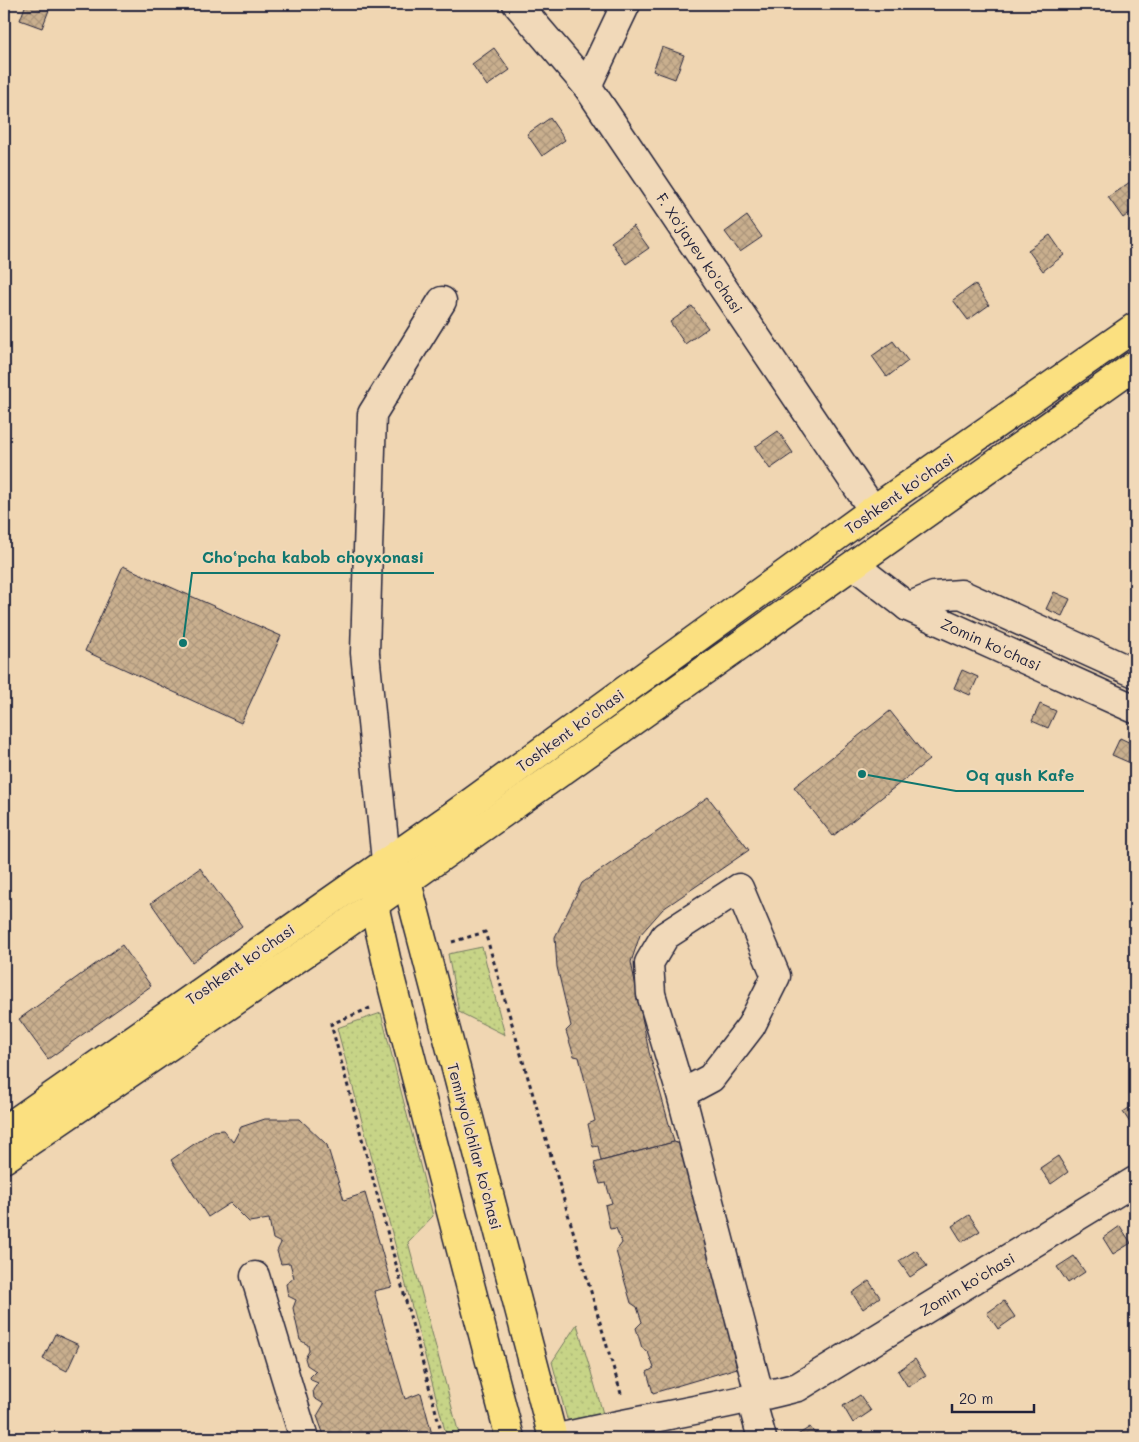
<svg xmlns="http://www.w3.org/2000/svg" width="1139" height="1442" font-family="Mali,sans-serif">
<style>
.grass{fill:url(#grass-dots);stroke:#747b61}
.building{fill:url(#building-cross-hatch);stroke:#22223b}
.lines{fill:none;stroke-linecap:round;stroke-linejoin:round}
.minor-casing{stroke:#22223b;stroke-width:31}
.major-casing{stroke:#22223b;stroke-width:31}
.path{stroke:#22223b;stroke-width:3;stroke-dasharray:4 4;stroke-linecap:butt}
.minor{stroke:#f1d9b9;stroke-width:28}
.major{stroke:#fbe080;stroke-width:28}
.labels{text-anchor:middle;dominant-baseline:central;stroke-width:4;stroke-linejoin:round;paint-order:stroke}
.street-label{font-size:15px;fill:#22223b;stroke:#f1d9b9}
.leader{fill:none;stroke:#0f766e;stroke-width:2}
.callout-dot{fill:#0f766e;stroke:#f1d9b9;stroke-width:2}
.callout-label{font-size:16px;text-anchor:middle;font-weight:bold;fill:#0f766e;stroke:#f1d9b9;stroke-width:4;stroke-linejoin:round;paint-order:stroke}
</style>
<defs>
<pattern id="grass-dots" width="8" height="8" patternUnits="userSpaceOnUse" patternTransform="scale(1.25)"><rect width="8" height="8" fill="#c7d487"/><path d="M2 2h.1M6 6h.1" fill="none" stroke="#abb675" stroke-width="1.8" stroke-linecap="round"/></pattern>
<pattern id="building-cross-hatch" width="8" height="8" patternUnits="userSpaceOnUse" patternTransform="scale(1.25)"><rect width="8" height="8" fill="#c9af8e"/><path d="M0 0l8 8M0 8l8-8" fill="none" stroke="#ac967b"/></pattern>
</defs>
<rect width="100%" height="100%" fill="#f0d6b2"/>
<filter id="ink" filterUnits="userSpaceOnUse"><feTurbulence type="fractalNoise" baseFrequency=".02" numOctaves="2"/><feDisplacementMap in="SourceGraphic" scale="10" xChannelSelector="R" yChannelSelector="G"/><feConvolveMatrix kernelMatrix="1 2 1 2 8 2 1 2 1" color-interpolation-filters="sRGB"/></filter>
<g filter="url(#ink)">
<g class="grass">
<polygon points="482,947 505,1035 459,1012 448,954"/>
<polygon points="381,1013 433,1216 408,1242 460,1438 447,1438 337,1028"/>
<polygon points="577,1324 604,1417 580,1424 567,1419 552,1362"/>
</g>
<g class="building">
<polygon points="26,4 51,5 42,28 20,20"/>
<polygon points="662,47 684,55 675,79 653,71"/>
<polygon points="494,48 510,70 487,86 472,64"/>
<polygon points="550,118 565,140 542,156 527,134"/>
<polygon points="1130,182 1135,189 1135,209 1123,218 1108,197"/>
<polygon points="747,216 762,237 740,252 725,232"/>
<polygon points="633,226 649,248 626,264 611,242"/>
<polygon points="1050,235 1064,255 1043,271 1028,250"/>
<polygon points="975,284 989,305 968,320 953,300"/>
<polygon points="692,306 708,328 685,344 670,322"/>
<polygon points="893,341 908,361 887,377 872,356"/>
<polygon points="778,431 793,453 770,469 755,447"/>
<polygon points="123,566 281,636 241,723 85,651"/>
<polygon points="1054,592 1070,599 1062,616 1046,609"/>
<polygon points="962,670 978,677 970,695 954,688"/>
<polygon points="1040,704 1056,711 1048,728 1032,721"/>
<polygon points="890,711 929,760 833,836 794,787"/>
<polygon points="1120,738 1135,745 1128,762 1112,755"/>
<polygon points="708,797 749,850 663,909 640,935 631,962 649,1052 674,1142 601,1161 598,1146 593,1147 588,1124 595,1121 579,1057 574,1056 566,1031 571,1026 557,967 555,937 582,883"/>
<polygon points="200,868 242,926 192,962 151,903"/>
<polygon points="122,945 151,986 48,1059 19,1019"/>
<polygon points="1135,1104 1135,1128 1134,1129 1123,1112"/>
<polygon points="265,1119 300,1119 327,1145 344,1200 365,1193 392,1287 374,1291 405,1399 421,1393 433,1438 325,1438 317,1416 324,1404 314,1398 313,1390 318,1383 311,1380 310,1377 316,1371 307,1365 305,1358 309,1351 308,1345 300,1340 293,1308 296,1300 288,1296 286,1284 294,1278 290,1263 281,1264 277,1251 281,1243 273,1239 269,1219 249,1222 230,1203 208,1217 171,1160 213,1131 223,1130 233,1142 241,1127"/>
<polygon points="674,1142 683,1145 737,1368 653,1393 647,1372 654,1368 648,1352 642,1348 636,1328 642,1322 637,1307 631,1303 616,1251 622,1243 616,1228 610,1229 605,1205 612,1203 606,1183 600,1184 594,1163"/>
<polygon points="1058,1156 1068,1172 1051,1184 1040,1168"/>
<polygon points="969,1215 980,1231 962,1242 952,1226"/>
<polygon points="1120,1226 1131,1243 1113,1254 1103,1238"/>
<polygon points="916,1250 927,1266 910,1277 899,1261"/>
<polygon points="1074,1256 1085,1272 1068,1283 1057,1267"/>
<polygon points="869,1281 880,1297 863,1309 852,1293"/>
<polygon points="1004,1301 1015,1317 998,1329 987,1313"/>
<polygon points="55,1334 79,1345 67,1371 43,1359"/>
<polygon points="915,1359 926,1376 908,1387 898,1371"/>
<polygon points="860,1395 871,1411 853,1423 843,1406"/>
<polygon points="810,1427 818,1438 793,1438"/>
</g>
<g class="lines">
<g class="minor-casing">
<g id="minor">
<polyline points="517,4 587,86 873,510"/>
<polyline points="587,86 626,4"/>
<polyline points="854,565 908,607 1135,709"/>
<polyline points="908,607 934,596 961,594 1135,673"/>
<polyline points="386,861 365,653 372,414 442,301"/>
<polyline points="681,1094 711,1078 751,1026 776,976 739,888 665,936 649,963 651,994 681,1094 760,1397"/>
<polyline points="255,1276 304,1438"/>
<polyline points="751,1399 762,1438"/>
<path d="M558 1438C638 1419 719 1408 798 1387L1135 1181"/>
</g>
</g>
<g class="major-casing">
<g id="major">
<polyline points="395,872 407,882 553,1438"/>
<polyline points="374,888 374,905 391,981 510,1438"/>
<polyline points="4,1130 455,814 873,510 1135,327"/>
<polyline points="4,1159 314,947 1135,365"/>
</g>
</g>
<g class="path">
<polyline points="452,942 485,932 622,1397"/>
<polyline points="370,1008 331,1024 443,1438"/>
</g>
<use href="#minor" class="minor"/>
<use href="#major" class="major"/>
</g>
</g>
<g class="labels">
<g class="street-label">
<text transform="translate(700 253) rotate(56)">F. Xo'jayev ko'chasi</text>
<text transform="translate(899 493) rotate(-35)">Toshkent ko'chasi</text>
<text transform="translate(991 644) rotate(24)">Zomin ko'chasi</text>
<text transform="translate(570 730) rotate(-36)">Toshkent ko'chasi</text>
<text transform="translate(240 964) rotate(-35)">Toshkent ko'chasi</text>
<text transform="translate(475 1146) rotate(75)">Temiryo'lchilar ko'chasi</text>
<text transform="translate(967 1284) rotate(-31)">Zomin ko'chasi</text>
</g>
</g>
<path class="leader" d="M183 643L192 573H434M862 774L956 791H1084"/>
<g class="callout-dot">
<circle cx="183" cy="643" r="5"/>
<circle cx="862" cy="774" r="5"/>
</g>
<g class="callout-label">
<text x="313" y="563">Cho‘pcha kabob choyxonasi</text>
<text x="1020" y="781">Oq qush Kafe</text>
</g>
<rect width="1139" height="1442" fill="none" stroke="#f1d9b9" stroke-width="20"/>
<rect x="10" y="10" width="1119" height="1422" fill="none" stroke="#22223b" stroke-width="2" filter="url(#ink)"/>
<path d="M952 1404v8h82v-8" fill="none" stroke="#22223b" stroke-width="2.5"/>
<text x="959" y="1404" font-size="15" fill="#22223b" stroke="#f1d9b9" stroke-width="4" paint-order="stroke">20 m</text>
</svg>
